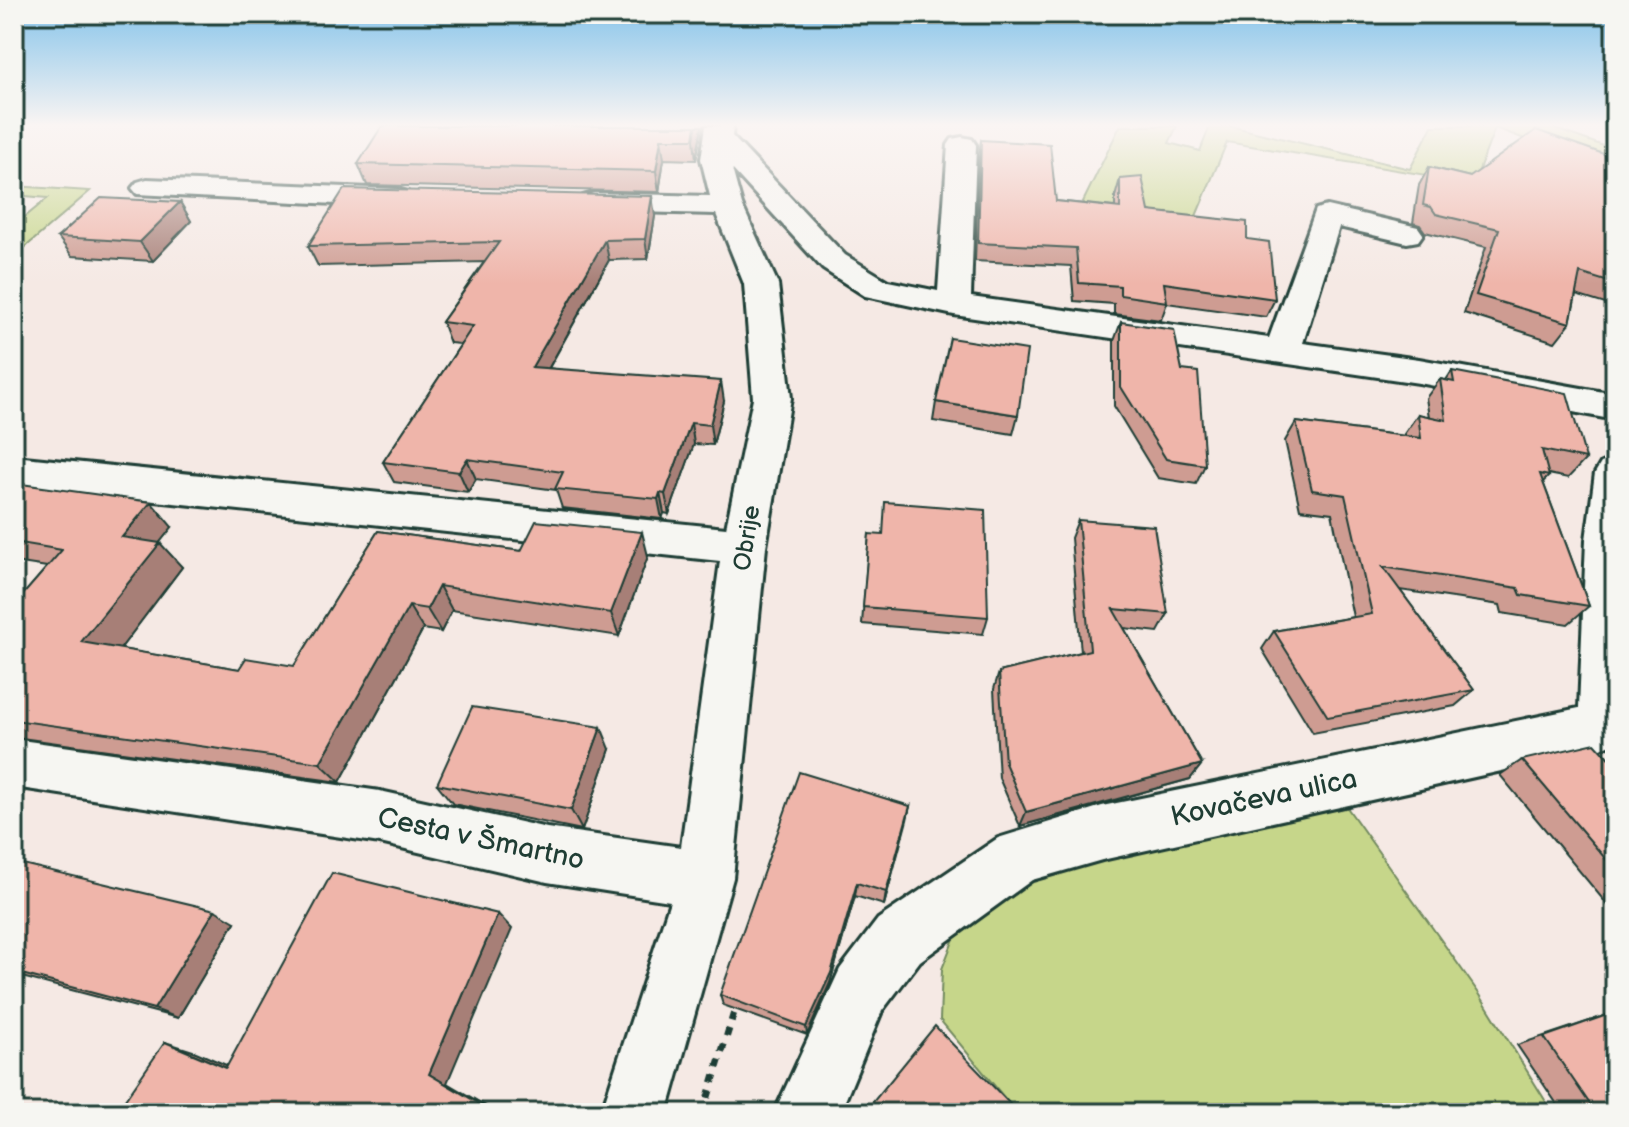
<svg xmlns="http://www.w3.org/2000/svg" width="1629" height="1127" font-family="'Balsamiq Sans',sans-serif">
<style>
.green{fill:#c6d68a;stroke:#728a5f;stroke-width:2}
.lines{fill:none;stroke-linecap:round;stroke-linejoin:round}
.minor-casing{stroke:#1f3d34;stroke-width:6}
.path{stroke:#1f3d34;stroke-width:7;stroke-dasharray:8 8;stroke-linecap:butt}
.minor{fill:#f6f6f2;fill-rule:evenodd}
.wall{fill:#ce9c92;stroke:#1f3d34;stroke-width:2}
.shaded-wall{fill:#a77f77;stroke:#1f3d34;stroke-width:2}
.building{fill:#efb5aa;stroke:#1f3d34;stroke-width:2}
.labels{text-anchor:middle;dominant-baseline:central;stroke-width:7;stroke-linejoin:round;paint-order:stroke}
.street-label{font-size:24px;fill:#1f3d34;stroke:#f6f6f2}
.near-street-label{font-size:28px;fill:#1f3d34;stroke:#f6f6f2}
</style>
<rect width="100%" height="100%" fill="#f5e9e4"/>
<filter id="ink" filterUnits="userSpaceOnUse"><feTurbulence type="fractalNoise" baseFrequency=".0125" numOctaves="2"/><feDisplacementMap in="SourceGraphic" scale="16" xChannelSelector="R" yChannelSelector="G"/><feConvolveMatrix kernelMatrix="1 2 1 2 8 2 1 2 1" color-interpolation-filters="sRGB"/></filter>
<g filter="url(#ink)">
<g class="green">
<polygon points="1120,126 1177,126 1169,143 1200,151 1210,126 1230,126 1410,169 1432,126 1547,126 1615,150 1615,172 1495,128 1474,183 1227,142 1191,228 1080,208"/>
<polygon points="14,186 90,191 14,257 14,226 48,198 14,195"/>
<polygon points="1341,799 1480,995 1553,1113 1017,1113 940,1020 942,969 957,931 1009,892 1057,866"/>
</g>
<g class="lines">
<g class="minor-casing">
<g id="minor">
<polygon points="706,126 733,126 732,136 845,255 888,281 938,291 948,145 952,139 962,137 972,139 976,145 971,297 1269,338 1316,209 1327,206 1418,227 1423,234 1418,241 1407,243 1339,227 1303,343 1419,359 1615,394 1615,420 1419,383 954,315 865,296 823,269 732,169 742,205 778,284 791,398 766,547 733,878 667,1113 601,1113 670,901 547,882 380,843 14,787 14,739 380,791 547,828 681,847 720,561 14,486 14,456 726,528 753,398 744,284 716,214 594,211 583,208 579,202 583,196 594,193 710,196 701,159"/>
<polygon points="147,179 397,189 408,192 412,198 408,204 397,207 137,194 132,188 137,182"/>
<polygon points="1615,458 1614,743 1596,750 1102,860 1032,880 920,961 882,1011 840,1113 774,1113 840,969 878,919 998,838 1102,806 1579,708 1586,540 1595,473 1601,463"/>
</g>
</g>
<polyline class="path" points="703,1113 735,1009"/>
<use href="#minor" class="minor"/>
</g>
<g class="wall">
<polygon points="702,126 696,160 664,159 659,192 367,185 358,164"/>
<polygon points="981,140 1056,201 1115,207 1115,197 1120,179 1149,211 1247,239 1275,299 1266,317 1167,303 1161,320 1114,314 1114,304 1074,301 1071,266 975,261 979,157"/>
<polygon points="1615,158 1615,307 1576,295 1570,323 1555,342 1464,313 1486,247 1425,232 1420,225 1413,223 1419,185 1429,167 1470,177"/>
<polygon points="180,202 191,221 153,261 72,256 58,237"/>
<polygon points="655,216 648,259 609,260 549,368 724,401 713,445 694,444 669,514 664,513 662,519 562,508 556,490 476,479 468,492 394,482 383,462 461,344 450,343 442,322 484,262 318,266 308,246"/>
<polygon points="1121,322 1182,370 1205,465 1196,484 1158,478 1114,406 1114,341"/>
<polygon points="1452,371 1586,459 1568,478 1548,474 1549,476 1543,482 1589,606 1568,624 1502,613 1500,605 1400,590 1474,690 1455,706 1313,733 1262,649 1274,631 1353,617 1332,513 1300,509 1285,441 1296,422 1404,436 1404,434 1418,414 1429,417 1426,398 1440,379 1446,380"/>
<polygon points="936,402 1018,415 1013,434 933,421"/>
<polygon points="14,483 172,527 159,543 182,567 120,649 239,669 294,666 378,531 521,551 648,556 619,636 452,610 441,632 423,629 340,782 14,737 14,605 47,567 14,562"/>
<polygon points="1078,520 1168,614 1158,632 1124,628 1202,764 1190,779 1020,826 999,778 994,689 999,672 1081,652 1071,538"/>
<polygon points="869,534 988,617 983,634 862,624"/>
<polygon points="610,749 582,830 453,804 437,784"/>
<polygon points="1522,760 1615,765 1615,914 1500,775"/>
<polygon points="910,806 884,905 855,896 830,983 807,1035 723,1005 720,995"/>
<polygon points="14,862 235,922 178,1018 14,975"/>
<polygon points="1607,1015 1615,1113 1563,1113 1517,1045"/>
</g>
<g class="shaded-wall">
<polygon points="696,126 702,126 696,160 694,139"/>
<polygon points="661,139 664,159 659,192 656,171"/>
<polygon points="652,196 655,216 648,259 645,239"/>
<polygon points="180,202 191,221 153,261 140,242"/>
<polygon points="605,240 609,260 538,387 532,367"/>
<polygon points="721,381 724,401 713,445 710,425"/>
<polygon points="691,423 694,444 669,514 665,494"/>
<polygon points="467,459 476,479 468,492 459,472"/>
<polygon points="660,493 664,513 662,519 658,499"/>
<polygon points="151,502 172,527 145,561 122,537"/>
<polygon points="642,532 648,556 619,636 611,613"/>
<polygon points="160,543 182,567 108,665 81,642"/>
<polygon points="439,586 452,610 441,632 427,609"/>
<polygon points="409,606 423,629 340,782 320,763"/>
<polygon points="601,727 610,749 582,830 571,810"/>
<polygon points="1202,764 1190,779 1020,826 1026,812"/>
<polygon points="910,806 907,820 884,905 886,892"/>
<polygon points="857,883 855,896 830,983 807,1035 806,1027"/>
<polygon points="215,910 235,922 178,1018 154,1009"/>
<polygon points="498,914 512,929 447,1083 498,1113 495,1113 429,1074"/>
<polygon points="165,1042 196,1052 254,1077 226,1068"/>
</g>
<g class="building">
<polygon points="382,126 696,126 694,139 661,139 656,171 358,164"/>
<polygon points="1536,130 1615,158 1615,284 1580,273 1570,323 1476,295 1499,229 1436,214 1431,207 1423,205 1429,167 1470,177"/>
<polygon points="981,140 1050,144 1056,201 1120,208 1120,179 1142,177 1149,211 1247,222 1247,239 1269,242 1275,299 1164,283 1167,302 1120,295 1120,286 1079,283 1076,248 978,243"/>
<polygon points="344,189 652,196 645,239 605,240 532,367 721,381 710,425 691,423 665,494 660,493 658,499 555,489 563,472 467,459 459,472 383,462 473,326 442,322 499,242 308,246"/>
<polygon points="101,198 180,202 140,242 58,237"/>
<polygon points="1121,322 1174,330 1182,370 1198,372 1205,465 1166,459 1121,387"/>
<polygon points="950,338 1027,350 1018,415 936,402"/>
<polygon points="1452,371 1567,393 1586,459 1542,450 1549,476 1540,474 1589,606 1521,595 1518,588 1383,567 1474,690 1328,717 1274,631 1372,614 1345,495 1312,490 1296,422 1421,438 1418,414 1446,420 1440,379 1454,382"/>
<polygon points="14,483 151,502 122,537 160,543 81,642 239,669 246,658 294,666 378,531 521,551 536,521 642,532 611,613 439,586 427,609 409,606 320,763 14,720 14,605 62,550 14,542"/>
<polygon points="885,502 985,510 988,617 863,607 869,534 883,535"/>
<polygon points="1078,520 1154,526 1168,614 1113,609 1202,764 1026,812 1005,763 999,672 1090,650"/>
<polygon points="472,707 601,727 571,810 437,784"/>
<polygon points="1595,743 1615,765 1615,870 1522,760"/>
<polygon points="799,772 910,806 886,892 857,883 831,973 806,1027 720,995"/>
<polygon points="14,862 215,910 154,1009 14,972"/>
<polygon points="332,873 498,914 429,1074 495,1113 116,1113 165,1042 226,1068"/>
<polygon points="1607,1015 1615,1025 1615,1113 1596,1113 1544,1037"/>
<polygon points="935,1026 1010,1104 1003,1113 864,1113"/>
</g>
</g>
<linearGradient id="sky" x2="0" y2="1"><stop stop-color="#84c3ea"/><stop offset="0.44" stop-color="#faf5f3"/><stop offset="1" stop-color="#faf5f3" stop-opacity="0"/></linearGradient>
<rect width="1629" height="284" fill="url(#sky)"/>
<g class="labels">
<g class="street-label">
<text transform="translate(747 538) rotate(-81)">Obrije</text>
</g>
<g class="near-street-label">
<text transform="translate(1264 798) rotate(-12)">Kovačeva ulica</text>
<text transform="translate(481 839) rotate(12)">Cesta v Šmartno</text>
</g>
</g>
<rect width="1629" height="1127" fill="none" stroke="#f6f6f2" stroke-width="48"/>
<rect x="24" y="24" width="1581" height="1079" fill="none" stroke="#1f3d34" stroke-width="3" filter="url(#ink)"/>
</svg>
